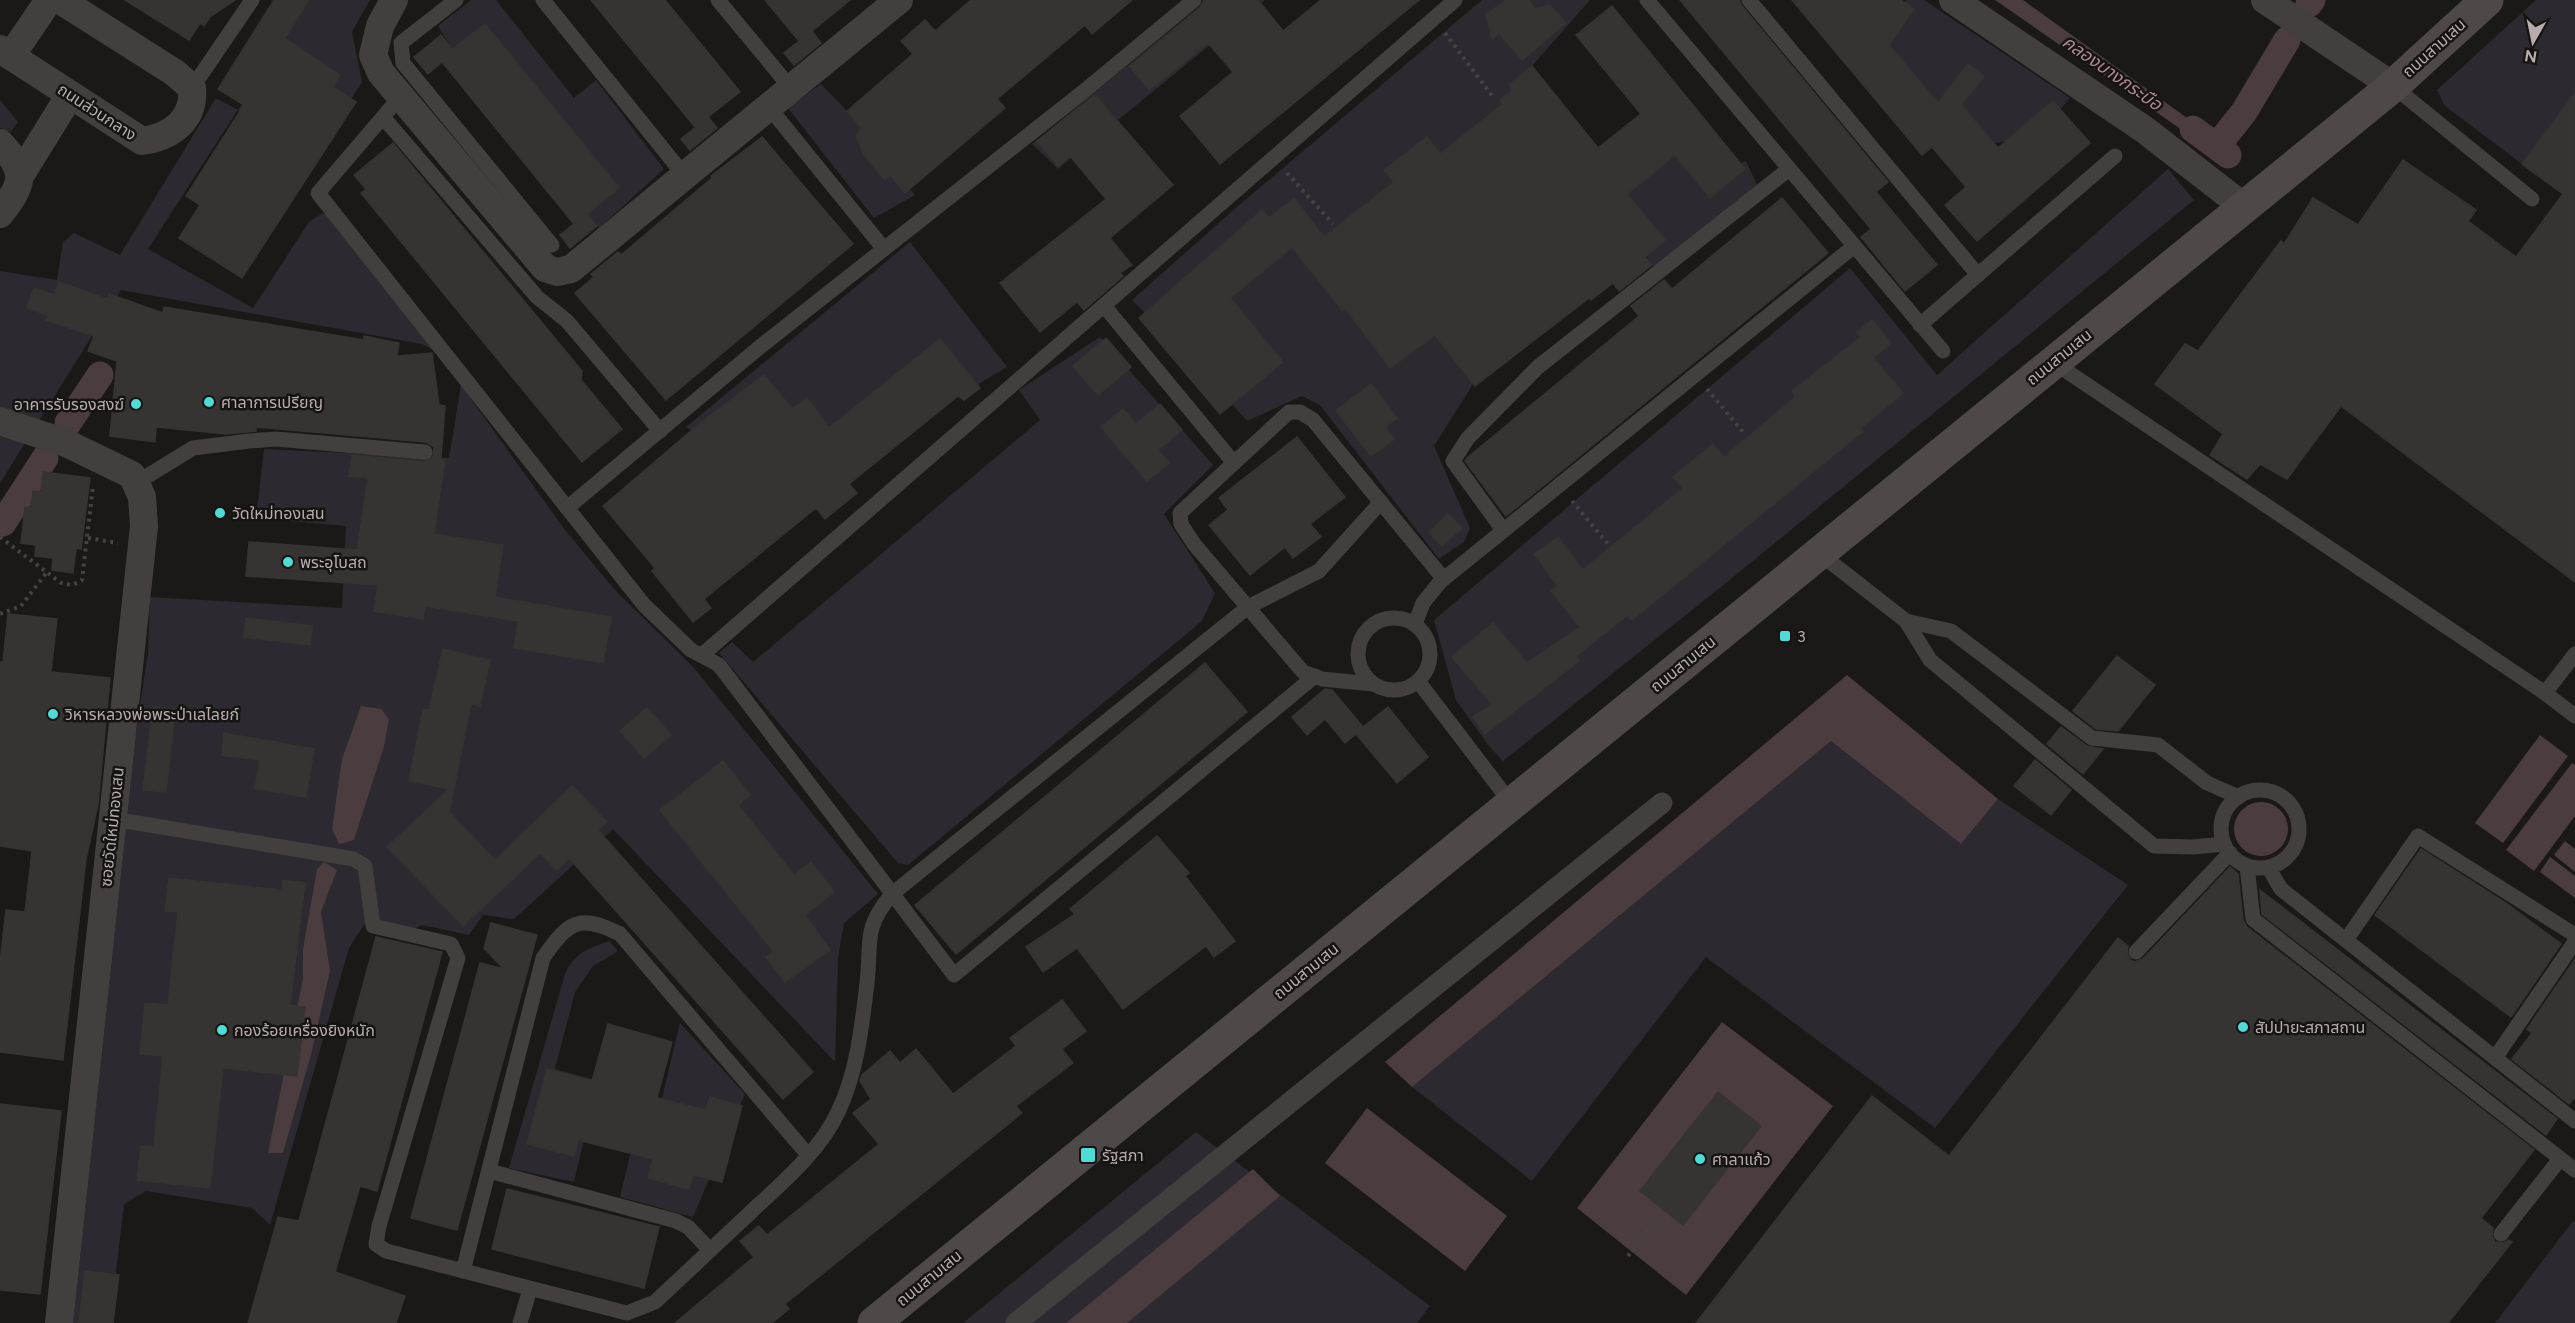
<svg xmlns="http://www.w3.org/2000/svg" width="2575" height="1323" font-family="Figtree,'Noto Sans Thai',sans-serif">
<style>
.green{fill:#2c2930}
.water{fill:#4b3c40}
.lines{fill:none;stroke-linecap:round;stroke-linejoin:round}
.canal{stroke:#4b3c40;stroke-width:27}
.building{fill:#363433;stroke:#363332;stroke-width:1.5}
.path{stroke:#474242;stroke-width:4;stroke-dasharray:3 4.5;stroke-linecap:butt}
.service{stroke:#433f3f;stroke-width:15}
.pedestrian{stroke:#433f3f;stroke-width:21}
.minor{stroke:#433f3f;stroke-width:28}
.secondary{stroke:#4e4848;stroke-width:33}
.poi-dot{fill:#4edcd7;stroke:#151413;stroke-width:2}
.labels{text-anchor:middle;dominant-baseline:central;stroke-width:5;stroke-linejoin:round;paint-order:stroke}
.street-label{font-size:16px;fill:#b8acac;stroke:#151413}
.poi-label{font-size:16px;fill:#b8acac;stroke:#151413;text-anchor:start}
.water-label{font-size:18px;font-style:italic;fill:#ae8891;stroke:#151413}
</style>
<rect width="100%" height="100%" fill="#1a1918"/>
<g class="green">
<polygon points="309,0 370,0 352,32 362,82 344,111 237,111 148,249 253,308 309,222 323,213 334,219 437,352 422,344 121,290 0,483 0,271 57,280 63,242 74,233 120,255 216,98 238,110"/>
<polygon points="471,0 496,0 574,98 596,80 664,169 599,228 587,214 618,188 485,24 452,49 438,26"/>
<polygon points="1207,0 1265,0 1058,169 1032,144"/>
<polygon points="1482,0 1590,0 1532,66 1500,193 1540,246 1470,389 1434,446 1470,528 1464,542 1439,559 1320,405 1302,396 1247,421 1231,403 1283,362 1215,284 1148,316 1132,300 1238,206"/>
<polygon points="1906,0 1924,0 2070,98 2038,134 1973,148 1874,39"/>
<polygon points="2536,0 2575,0 2575,93 2522,164 2445,106 2437,90"/>
<polygon points="821,84 847,111 915,195 874,218 788,108"/>
<polygon points="0,100 18,122 11,132 0,128"/>
<polygon points="1671,138 1702,180 1746,161 1757,185 1654,267 1604,196"/>
<polygon points="2168,169 2194,200 1726,583 1503,761 1488,745 1456,700 1434,620 1850,268 1937,375"/>
<polygon points="910,242 1007,367 787,498 686,427"/>
<polygon points="1100,337 1213,465 1164,514 1215,593 1202,621 908,865 898,863 719,653 732,642 753,662 1040,420 1019,390"/>
<polygon points="461,385 565,530 614,589 694,668 878,894 844,923 838,958 835,1062 613,829 514,919 483,915 469,935 422,925 408,932 365,923 349,948 270,1225 252,1208 146,1191 124,1204 110,1323 73,1323 130,772 148,653 150,597 342,608 346,526 256,518 264,449 449,458"/>
<polygon points="1831,741 1961,844 1998,799 2128,885 1935,1128 1706,957 1532,1181 1412,1087"/>
<path d="M609 941 618 951 593 966 575 992 555 1069 662 1098 680 1023 745 1094 693 1217 620 1197 632 1147 585 1135 574 1182 509 1168 565 974C575 952 588 949 609 941Z"/>
<polygon points="1196,1132 1430,1306 1417,1323 963,1323"/>
<polygon points="2573,1221 2575,1222 2575,1323 2495,1323"/>
</g>
<g class="water">
<polygon points="1995,0 2023,0 2226,146 2218,155"/>
<polygon points="1847,675 1998,799 1961,844 1831,741 1412,1087 1385,1062"/>
<polygon points="361,706 381,709 389,719 384,746 354,840 339,844 332,829 342,759"/>
<polygon points="2540,735 2568,756 2503,843 2475,823"/>
<polygon points="2572,763 2575,765 2575,816 2534,871 2506,850"/>
<circle cx="2261" cy="829" r="27"/>
<polygon points="2565,841 2575,849 2575,872 2554,855"/>
<polygon points="2550,857 2575,876 2575,898 2540,872"/>
<polygon points="324,862 337,870 321,912 330,971 312,1051 283,1153 268,1153 303,979 303,949 317,869"/>
<polygon points="1722,1022 1833,1106 1686,1295 1577,1208"/>
<polygon points="1367,1108 1507,1216 1465,1271 1325,1163"/>
<polygon points="1253,1169 1280,1196 1127,1323 1066,1323"/>
</g>
<g class="lines">
<g class="canal">
<polyline points="2309,4 2312,0"/>
<polyline points="2193,129 2228,155"/>
<polyline points="2217,146 2244,112 2287,40"/>
<polyline points="68,423 100,375"/>
<polyline points="3,523 45,458"/>
</g>
</g>
<g class="building">
<polygon points="125,0 235,0 210,17 204,26 200,23 189,40"/>
<polygon points="274,0 309,0 285,38 340,75 333,87 356,102 242,278 179,238 200,205 186,196 244,105 218,89"/>
<polygon points="591,0 665,0 740,92 695,127"/>
<polygon points="765,0 850,0 812,31 821,43 794,65 784,53 799,41"/>
<polygon points="971,0 1132,0 1092,34 1085,25 997,99 1005,108 905,193 890,175 885,180 864,155 856,135 862,129 847,111 913,54 901,41 925,20 935,31"/>
<polygon points="1204,0 1258,0 1283,31 1321,0 1419,0 1220,164 1180,116 1233,72 1208,43 1149,90 1130,66 1200,8"/>
<polygon points="1507,0 1529,0 1535,9 1550,5 1566,23 1522,60 1499,33 1492,39 1486,14"/>
<polygon points="1680,0 1739,0 1742,6 1888,182 1876,192 1937,265 1905,291 1861,237 1871,229"/>
<polygon points="1792,0 1901,0 1914,9 1889,45 1938,103 1968,64 1984,76 1961,105 1998,148 2053,101 2090,143 1977,241 1945,205 1966,187 1932,147 1922,155"/>
<polygon points="1612,6 1745,169 1710,198 1675,155 1627,194 1665,240 1645,257 1652,265 1619,291 1613,283 1591,300 1589,298 1475,386 1435,335 1390,368 1345,308 1342,310 1292,247 1230,298 1283,362 1220,414 1139,318 1262,210 1269,218 1294,198 1324,237 1394,182 1384,170 1427,137 1440,154 1503,104 1500,100 1512,90 1509,85 1532,66 1598,148 1641,114 1576,35"/>
<polygon points="485,24 619,188 587,214 597,226 570,248 560,235 574,224 442,62 428,74 414,57 441,35 452,49"/>
<polygon points="2575,93 2575,582 2341,406 2287,479 2260,464 2247,479 2210,455 2223,434 2155,384 2185,344 2198,351 2281,241 2284,244 2313,198 2358,225 2403,160 2476,210 2468,221 2516,257 2563,194 2522,164"/>
<polygon points="1095,95 1173,185 1110,238 1132,265 1120,273 1123,276 1084,310 1077,302 1040,332 1000,283 1106,199 1070,156 1058,166 1037,141"/>
<polygon points="708,117 717,128 690,150 681,139"/>
<polygon points="762,137 853,244 666,400 575,293 594,277 591,274 618,252 621,255 712,178 711,176"/>
<polygon points="393,143 582,371 581,380 622,429 582,462 361,193 366,189 354,175"/>
<polygon points="1782,198 1828,253 1506,516 1465,461 1467,458 1639,316 1631,306 1664,280 1672,289"/>
<polygon points="59,282 107,299 109,294 163,313 164,307 364,340 364,336 399,343 397,356 432,353 439,405 445,406 441,459 445,459 434,534 503,545 495,597 611,617 603,663 514,648 518,621 425,606 423,619 374,611 378,585 246,576 249,542 357,550 368,478 349,476 352,455 425,462 433,457 434,447 426,442 256,427 256,431 226,434 156,427 155,442 110,436 117,361 88,351 94,336 46,320 48,315 27,308 34,288 54,295"/>
<polygon points="1872,320 1891,343 1873,358 1903,393 1861,428 1863,431 1632,620 1628,615 1576,656 1579,661 1485,734 1473,717 1492,704 1452,657 1493,623 1527,663 1580,627 1551,591 1558,586 1534,554 1558,537 1581,568 1584,569 1683,488 1673,477 1713,444 1724,457 1796,397 1792,391 1861,337 1857,332"/>
<polygon points="1106,338 1131,367 1098,395 1073,366"/>
<polygon points="940,339 980,388 964,400 958,396 849,484 857,493 825,519 816,508 704,599 711,608 693,622 652,571 655,568 603,506 699,424 764,375 792,409 807,398 829,428"/>
<polygon points="1371,384 1397,418 1385,427 1394,439 1371,456 1336,411"/>
<polygon points="1160,404 1182,430 1158,450 1169,463 1147,481 1101,427 1123,409 1136,424"/>
<polygon points="1297,437 1345,497 1310,524 1321,537 1293,558 1285,547 1250,575 1209,525 1228,510 1219,498"/>
<polygon points="43,472 90,478 81,549 76,548 73,573 52,570 53,558 35,556 36,545 21,543 25,507 31,508 33,491 41,492"/>
<polygon points="1448,514 1462,528 1442,546 1429,532"/>
<polygon points="8,614 57,619 51,672 110,678 98,804 86,859 63,1060 0,1052 0,963 6,910 25,912 32,851 0,846 0,662 3,662"/>
<polygon points="246,618 312,626 310,645 244,637"/>
<polygon points="443,649 490,660 480,706 471,704 449,812 495,860 572,786 607,822 598,830 813,1072 783,1099 569,858 557,870 540,853 463,926 387,847 449,789 409,781 423,709 429,710"/>
<polygon points="2117,656 2155,685 2118,731 2096,729 2073,711"/>
<polygon points="1205,663 1247,712 956,954 915,905"/>
<polygon points="1325,689 1332,690 1363,727 1388,707 1428,757 1397,783 1356,734 1345,743 1325,719 1307,735 1292,717"/>
<polygon points="153,707 175,709 166,792 143,790"/>
<polygon points="647,708 671,735 644,758 620,731"/>
<polygon points="2061,727 2087,746 2103,749 2083,774 2047,744"/>
<polygon points="224,733 314,749 306,797 255,789 260,760 222,755"/>
<polygon points="2035,760 2071,790 2051,815 2014,786"/>
<polygon points="723,761 750,795 738,805 794,875 811,862 834,892 805,915 830,950 785,982 766,957 774,952 660,810"/>
<polygon points="1157,836 1189,873 1185,876 1235,941 1214,957 1206,946 1123,1009 1077,948 1043,972 1026,947 1075,914 1070,909"/>
<polygon points="2421,849 2506,903 2561,944 2511,1017 2375,915"/>
<polygon points="2230,867 2238,874 2243,920 2247,927 2534,1150 2481,1218 2493,1228 2492,1237 2495,1242 2504,1243 2509,1240 2512,1242 2448,1323 1696,1323 1872,1096 1949,1156 2118,938 2128,946 2127,954 2130,959 2134,962 2143,959"/>
<polygon points="169,878 282,890 283,880 305,883 290,1005 305,1007 297,1076 223,1068 210,1188 137,1180 141,1146 154,1147 163,1056 140,1054 145,1003 168,1005 178,912 165,911"/>
<polygon points="2260,890 2557,1119 2546,1135 2262,914"/>
<polygon points="491,923 537,935 457,1230 411,1218 480,963 504,969 484,948"/>
<polygon points="376,937 442,952 377,1191 360,1186 335,1272 405,1296 396,1323 248,1323 278,1217 299,1221"/>
<polygon points="2575,959 2575,1097 2569,1104 2512,1059 2532,1033 2527,1029"/>
<polygon points="1062,1000 1086,1031 1062,1049 1073,1063 1016,1106 1022,1113 785,1304 789,1309 772,1323 675,1323 754,1257 740,1241 759,1226 767,1235 879,1144 853,1113 871,1099 860,1081 862,1075 890,1051 900,1063 916,1049 953,1094 1016,1046 1010,1038"/>
<polygon points="608,1024 672,1042 657,1098 706,1110 710,1097 742,1106 722,1182 693,1175 689,1189 648,1178 653,1159 578,1140 574,1156 527,1144 547,1069 592,1081"/>
<polygon points="1718,1092 1761,1126 1683,1225 1640,1191"/>
<polygon points="0,1104 61,1111 40,1294 0,1290"/>
<polygon points="507,1189 659,1227 644,1288 492,1249"/>
<polygon points="85,1271 119,1275 113,1323 79,1323"/>
</g>
<g class="lines">
<g class="path">
<polyline points="1445,33 1493,97"/>
<polyline points="1287,173 1333,224"/>
<polyline points="1707,389 1743,432"/>
<polyline points="1572,501 1608,544"/>
<polyline points="0,537 61,583 73,585 82,580 93,486"/>
<polyline points="88,538 118,543"/>
<polyline points="0,614 21,606 47,572"/>
<polyline points="1628,1256 1663,1209"/>
</g>
<g class="service">
<polyline points="456,0 401,43 403,63 552,245"/>
<polyline points="543,0 684,175"/>
<polyline points="718,0 790,87"/>
<polyline points="1647,0 1943,351"/>
<polyline points="1749,0 1978,275"/>
<polyline points="2393,86 2532,199"/>
<polyline points="192,88 252,0"/>
<polyline points="400,97 318,193 644,605 691,650 719,665 954,975 1315,676"/>
<polyline points="768,106 884,249"/>
<polyline points="383,117 537,297 567,321 660,431"/>
<polyline points="1105,307 1234,463"/>
<polyline points="1920,325 2115,156"/>
<polyline points="2053,362 2545,693 2575,716"/>
<polyline points="136,483 193,448 249,441 276,439 425,452"/>
<polyline points="567,508 761,346 1083,92 1194,0"/>
<polyline points="1503,530 1453,461 1468,438 1538,367 1789,169"/>
<polyline points="1819,553 1906,621 1930,660 2154,846 2193,847 2224,844"/>
<circle cx="1394" cy="654" r="36"/>
<polyline points="1906,621 1951,631 2092,738 2158,745 2207,783 2239,797"/>
<polyline points="1415,624 1423,603 1440,582 1853,247"/>
<polyline points="702,655 1455,0"/>
<polyline points="1418,681 1511,803"/>
<polyline points="1373,684 1322,679 1303,672 1194,544 1181,524 1180,513 1289,412 1300,412 1313,420 1443,578"/>
<polyline points="2545,693 2575,654"/>
<circle cx="2260" cy="829" r="39"/>
<path d="M113 819 354 859 365 866 373 926 451 944 458 958 379 1226 376 1244 386 1251 627 1313 655 1302C687 1272 720 1241 752 1211 783 1182 820 1151 838 1112 857 1073 862 1025 867 983 872 941 862 930 892 894L1248 607 1319 571 1381 502"/>
<polyline points="2247,866 2253,919 2575,1170"/>
<polyline points="2268,867 2281,889 2575,1121"/>
<polyline points="2346,940 2418,836 2575,935"/>
<polyline points="2136,952 2230,853"/>
<polyline points="2495,1058 2574,943 2575,936"/>
<polyline points="489,1171 676,1221 688,1227 710,1250"/>
<polyline points="2501,1234 2560,1159"/>
<path d="M463 1271 543 958C568 922 579 913 620 934L808 1155"/>
<polyline points="520,1323 530,1289"/>
</g>
<polyline class="pedestrian" points="1016,1323 1662,803"/>
<g class="minor">
<polyline points="394,0 380,26 373,55 381,73 545,268 557,272 571,269 899,0"/>
<polyline points="1953,0 2145,130 2244,207"/>
<polyline points="2265,0 2393,86"/>
<path d="M0 49 142 141C171 137 195 120 192 88L175 73 60 0"/>
<polyline points="11,56 49,0"/>
<path d="M0 143C28 173 23 184 0 214"/>
<polyline points="21,174 70,95"/>
<polyline points="0,421 66,443 132,475 142,497 144,526 59,1323"/>
</g>
<polyline class="secondary" points="874,1323 2393,86 2487,0"/>
</g>
<g class="poi-dot">
<circle cx="209" cy="402" r="6"/>
<circle cx="136" cy="404" r="6"/>
<circle cx="220" cy="513" r="6"/>
<circle cx="288" cy="562" r="6"/>
<rect x="1779" y="630" width="12" height="12" rx="3"/>
<circle cx="53" cy="714" r="6"/>
<circle cx="2243" cy="1027" r="6"/>
<circle cx="222" cy="1030" r="6"/>
<rect x="1080" y="1147" width="16" height="16" rx="3"/>
<circle cx="1700" cy="1159" r="6"/>
</g>
<g class="labels">
<g class="street-label">
<text transform="translate(2434 48) rotate(-42)">ถนนสามเสน</text>
<text transform="translate(97 112) rotate(33)">ถนนส่วนกลาง</text>
<text transform="translate(2059 357) rotate(-39)">ถนนสามเสน</text>
<text transform="translate(1683 664) rotate(-39)">ถนนสามเสน</text>
<text transform="translate(112 827) rotate(-84)">ซอยวัดใหม่ทองเสน</text>
<text transform="translate(1306 971) rotate(-39)">ถนนสามเสน</text>
<text transform="translate(929 1278) rotate(-39)">ถนนสามเสน</text>
</g>
<g class="poi-label">
<text x="221" y="402">ศาลาการเปรียญ</text>
<text x="124" y="404" text-anchor="end">อาคารรับรองสงฆ์</text>
<text x="232" y="513">วัดใหม่ทองเสน</text>
<text x="300" y="562">พระอุโบสถ</text>
<text x="1797" y="636">3</text>
<text x="65" y="714">วิหารหลวงพ่อพระป่าเลไลยก์</text>
<text x="2255" y="1027">สัปปายะสภาสถาน</text>
<text x="234" y="1030">กองร้อยเครื่องยิงหนัก</text>
<text x="1102" y="1155">รัฐสภา</text>
<text x="1712" y="1159">ศาลาแก้ว</text>
</g>
<g class="water-label">
<text transform="translate(2112 73) rotate(35)">คลองบางกระบือ</text>
</g>
</g>
<g transform="translate(2533 42) rotate(189)" stroke="#151413" stroke-width="4.5" paint-order="stroke">
<path d="M0-4.5L10 22L0 15L-10 22Z" fill="#b8acac"/>
<text y="-9" font-size="16" font-weight="bold" text-anchor="middle" fill="#b8acac">N</text>
</g>
</svg>
